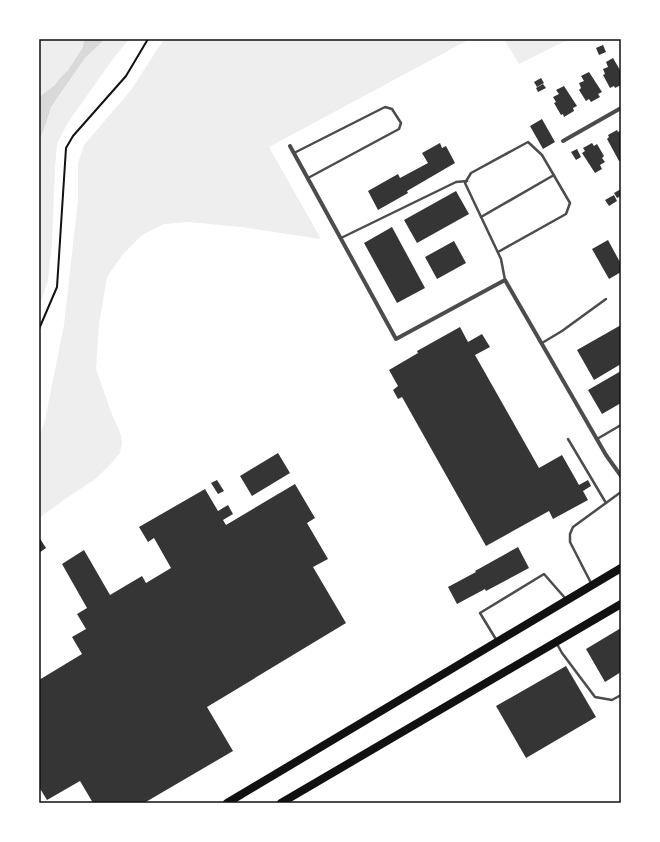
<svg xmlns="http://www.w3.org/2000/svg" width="660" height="842" font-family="'Times New Roman',serif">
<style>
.green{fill:#eee}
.water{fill:#d9d9d9}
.building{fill:#353535}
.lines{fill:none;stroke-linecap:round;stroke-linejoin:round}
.path{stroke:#111;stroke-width:2}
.service{stroke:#4c4c4c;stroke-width:2.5}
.minor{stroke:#4c4c4c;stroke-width:4}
.primary{stroke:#111;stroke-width:8}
.neatline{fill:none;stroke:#111;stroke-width:1.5}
</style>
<rect width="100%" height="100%" fill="#fff"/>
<g class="green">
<polygon points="39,39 84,39 83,47 68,70 60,78 55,85 39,97"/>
<polygon points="105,39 129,39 112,60 67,124 57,144 55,169 52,242 48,281 39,307 39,141 46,124 51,107 85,58"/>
<polygon points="164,39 470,39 269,147 321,239 241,227 188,222 164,224 142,235 123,254 107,277 99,324 96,369 111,412 121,435 122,443 120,453 109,466 94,480 68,497 39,518 39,439 45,420 64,325 78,200 78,163 84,145 131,90"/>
<polygon points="504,39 569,39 519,64"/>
</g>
<polygon class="water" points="84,39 105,39 85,58 51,107 46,124 39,141 39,97 55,85 60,78 68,70 83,47"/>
<g class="building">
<polygon points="603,45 606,52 599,55 596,48"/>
<polygon points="613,58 620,70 621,70 621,85 615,88 614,86 610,88 603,75 605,74 603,69 608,67 606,62"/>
<polygon points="589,72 602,92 598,94 600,97 591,102 589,99 586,101 579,90 581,88 579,83 584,81 581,76"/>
<polygon points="541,78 544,83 537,87 534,82"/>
<polygon points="543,84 546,88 538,92 536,88"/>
<polygon points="564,86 577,106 573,108 574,111 564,117 563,114 561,115 554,103 556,102 553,97 559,94 556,90"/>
<polygon points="542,119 555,142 543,149 530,126"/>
<polygon points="617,130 618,132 621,130 621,160 619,161 607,139 609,137 608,135"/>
<polygon points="440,143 442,148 446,146 455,163 407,191 408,193 378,210 368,191 398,174 400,178 428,163 422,153"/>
<polygon points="592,143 594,146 597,144 604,156 602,158 605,162 600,165 602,169 595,173 582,153 585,151 583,148"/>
<polygon points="577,149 581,157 576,160 571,152"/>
<polygon points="621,189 621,196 617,198 614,193"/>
<polygon points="456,191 469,214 417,243 404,220"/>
<polygon points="614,195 617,201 609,206 605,200"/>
<polygon points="392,227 425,288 397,303 364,243"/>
<polygon points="608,240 621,264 621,272 609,279 592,249"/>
<polygon points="454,241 466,263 437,279 425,257"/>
<polygon points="621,325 621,364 594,380 577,350"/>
<polygon points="460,327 468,342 482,334 490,347 475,355 539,468 562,455 579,485 588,480 591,486 583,491 588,500 553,519 549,511 486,546 402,397 398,399 393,390 398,386 389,370 418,353 417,351"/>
<polygon points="621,371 621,403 602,414 588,390"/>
<polygon points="278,453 290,473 252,496 240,476"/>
<polygon points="217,480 224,491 218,494 211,483"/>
<polygon points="295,484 315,518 307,523 328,559 313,567 346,623 207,707 233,751 144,803 93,803 80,781 47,800 39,787 39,680 82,654 72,637 86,629 77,614 87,608 62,564 84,550 110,595 142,576 146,583 171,568 154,538 148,542 139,527 205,489 218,511 228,505 233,514 223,520 226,525"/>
<polygon points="39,537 46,548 39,553"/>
<polygon points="518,547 529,568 486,591 485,589 457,604 448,587 476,572 475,571"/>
<polygon points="621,628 621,672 605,682 586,649"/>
<polygon points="566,666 596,717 526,758 496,706"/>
</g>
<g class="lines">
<polyline class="path" points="39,329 57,287 66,148 73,136 126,76 148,39"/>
<g class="service">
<polyline points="294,153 385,107 392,109 401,123 399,129 308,178"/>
<polyline points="481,217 554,175"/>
<polyline points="341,238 456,182 467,181"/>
<polyline points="498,252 566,214 570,203 542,155 528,142 471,173 465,183 501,259 505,280"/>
<polyline points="542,343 562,331 606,299"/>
<polyline points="568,439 606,503"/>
<polyline points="597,439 621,425"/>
<polyline points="591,583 570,542 570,534 573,527 621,492"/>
<polyline points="497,641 480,613 544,574 565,598"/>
<polyline points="557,644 562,653 595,697 612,700 621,695"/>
</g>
<g class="minor">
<polyline points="563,141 621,108"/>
<polyline points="290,146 396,339 505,280 606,455 621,476"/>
</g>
<g class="primary">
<polyline points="227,803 621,568"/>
<polyline points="281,803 621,604"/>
</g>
</g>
<rect width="660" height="842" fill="none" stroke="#ffffff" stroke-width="80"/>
<rect x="40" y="40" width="580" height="762" class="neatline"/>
</svg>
